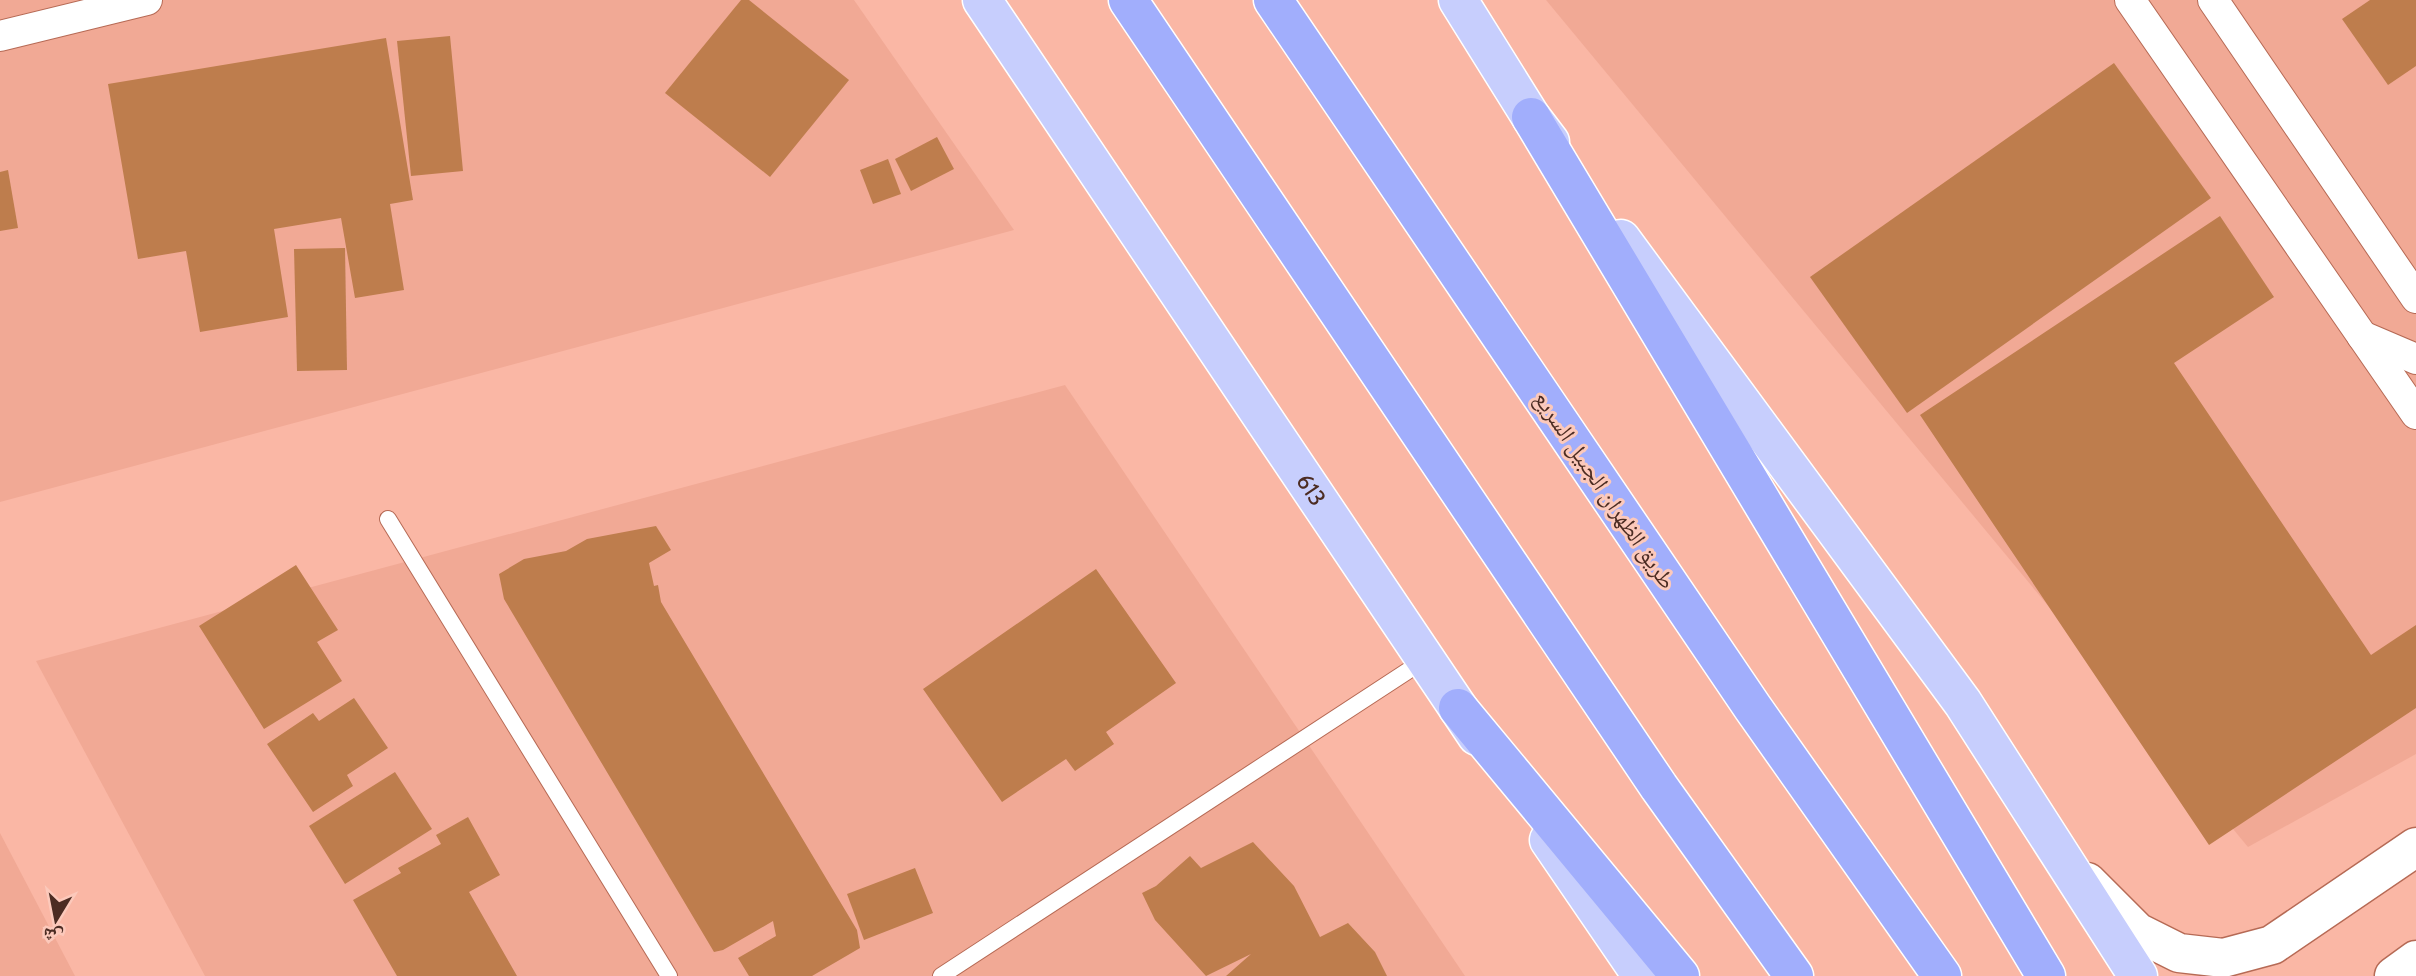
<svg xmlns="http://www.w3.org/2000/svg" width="2416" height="976" font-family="Cabin,'Noto Naskh Arabic',sans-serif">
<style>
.built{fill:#f1a995}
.building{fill:#be7d4d}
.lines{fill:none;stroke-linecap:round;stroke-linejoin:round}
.lane-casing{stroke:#b66a55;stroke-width:18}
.street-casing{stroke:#b66a55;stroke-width:32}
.secondary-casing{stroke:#b66a55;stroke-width:41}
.primary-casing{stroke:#fff;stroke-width:41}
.highway-casing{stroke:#fff;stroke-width:41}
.lane{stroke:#fff;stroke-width:16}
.street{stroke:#fff;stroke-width:30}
.secondary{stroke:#fff;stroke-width:38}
.primary{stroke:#c7cefd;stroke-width:38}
.highway{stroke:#a1aefc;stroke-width:38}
.labels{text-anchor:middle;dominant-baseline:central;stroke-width:6;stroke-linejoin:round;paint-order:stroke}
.street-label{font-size:23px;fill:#4c2c23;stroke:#fcc9bb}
</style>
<rect width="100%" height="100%" fill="#fab7a5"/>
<g class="built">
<polygon points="0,0 854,0 1014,230 0,502"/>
<polygon points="1546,0 2416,0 2416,754 2248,847"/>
<polygon points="1065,385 1465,976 205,976 36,661"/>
<polygon points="0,833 75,976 0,976"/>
</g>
<g class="building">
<polygon points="741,0 749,0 849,80 770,177 665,93"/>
<polygon points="2370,0 2416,0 2416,66 2388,85 2342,19"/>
<polygon points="450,36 463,171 411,176 397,41"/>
<polygon points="386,38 413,200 390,204 404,290 355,298 341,218 274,229 288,317 200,332 186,251 138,259 108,84"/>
<polygon points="2114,63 2211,198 1907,413 1810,277"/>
<polygon points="937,137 954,169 911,191 895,159"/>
<polygon points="888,159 901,194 873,204 860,170"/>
<polygon points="8,170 18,228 0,231 0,172"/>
<polygon points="2220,216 2274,297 2174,363 2371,655 2416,625 2416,708 2209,845 1920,415"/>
<polygon points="345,248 347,370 297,371 294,249"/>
<polygon points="656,526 671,550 649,563 654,586 658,585 661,602 857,930 860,948 812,976 749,976 738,958 776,936 773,921 723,950 714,952 504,599 499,574 524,559 566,551 587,539"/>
<polygon points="296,565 338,630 317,642 342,681 264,729 199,626"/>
<polygon points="1096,569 1176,683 1106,732 1114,744 1075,771 1066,759 1002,802 923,689"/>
<polygon points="354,698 388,748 347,775 353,786 313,812 267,744 313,713 319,721"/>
<polygon points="395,772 432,829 345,884 309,826"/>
<polygon points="468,817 500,875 469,892 517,976 397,976 353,900 401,873 398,868 441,844 436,835"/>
<polygon points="1253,842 1294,886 1320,937 1348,923 1375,952 1387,976 1226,976 1251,954 1206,976 1155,920 1142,893 1156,886 1190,856 1201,868"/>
<polygon points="915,868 933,913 864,940 847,894"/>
</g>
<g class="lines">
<g class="lane-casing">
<g id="lane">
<polyline points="388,519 669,976"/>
<polyline points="941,976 1426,659"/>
</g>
</g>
<g class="street-casing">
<g id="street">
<polyline points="2130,0 2416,414"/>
<polyline points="2213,0 2416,298"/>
<polyline points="0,36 147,0"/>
<polyline points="2362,336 2416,359"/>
</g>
</g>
<g class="secondary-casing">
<g id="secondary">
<polyline points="2087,882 2137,932 2179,953 2223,958 2272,945 2416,847"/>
<polyline points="2394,976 2416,960"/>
</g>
</g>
<g class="primary-casing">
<g id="primary">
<path id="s1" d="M982 0 1477 736"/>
<polyline points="1458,0 1531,117 1550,142"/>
<polyline points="1621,239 1963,703 2138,976"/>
<polyline points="1549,840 1642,976"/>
</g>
</g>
<g class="highway-casing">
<g id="highway">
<polyline points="1128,0 1659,787 1794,976"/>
<polyline points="1273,0 1753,708 1942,976"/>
<polyline points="1531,117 2046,976"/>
<polyline points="1458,708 1680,976"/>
</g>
</g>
<use href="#lane" class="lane"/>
<use href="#street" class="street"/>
<use href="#secondary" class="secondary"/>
<use href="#primary" class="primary"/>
<use href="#highway" class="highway"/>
</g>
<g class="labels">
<g class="street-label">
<text stroke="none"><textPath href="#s1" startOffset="590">613</textPath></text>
<text transform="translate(1605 490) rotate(56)">طريق الظهران الجبيل السريع</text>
</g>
</g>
<g transform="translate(56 920) rotate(190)" stroke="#fcc9bb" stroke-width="5" paint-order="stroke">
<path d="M0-5L12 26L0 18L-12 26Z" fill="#4c2c23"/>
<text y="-10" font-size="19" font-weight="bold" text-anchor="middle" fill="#4c2c23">ش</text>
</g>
</svg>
